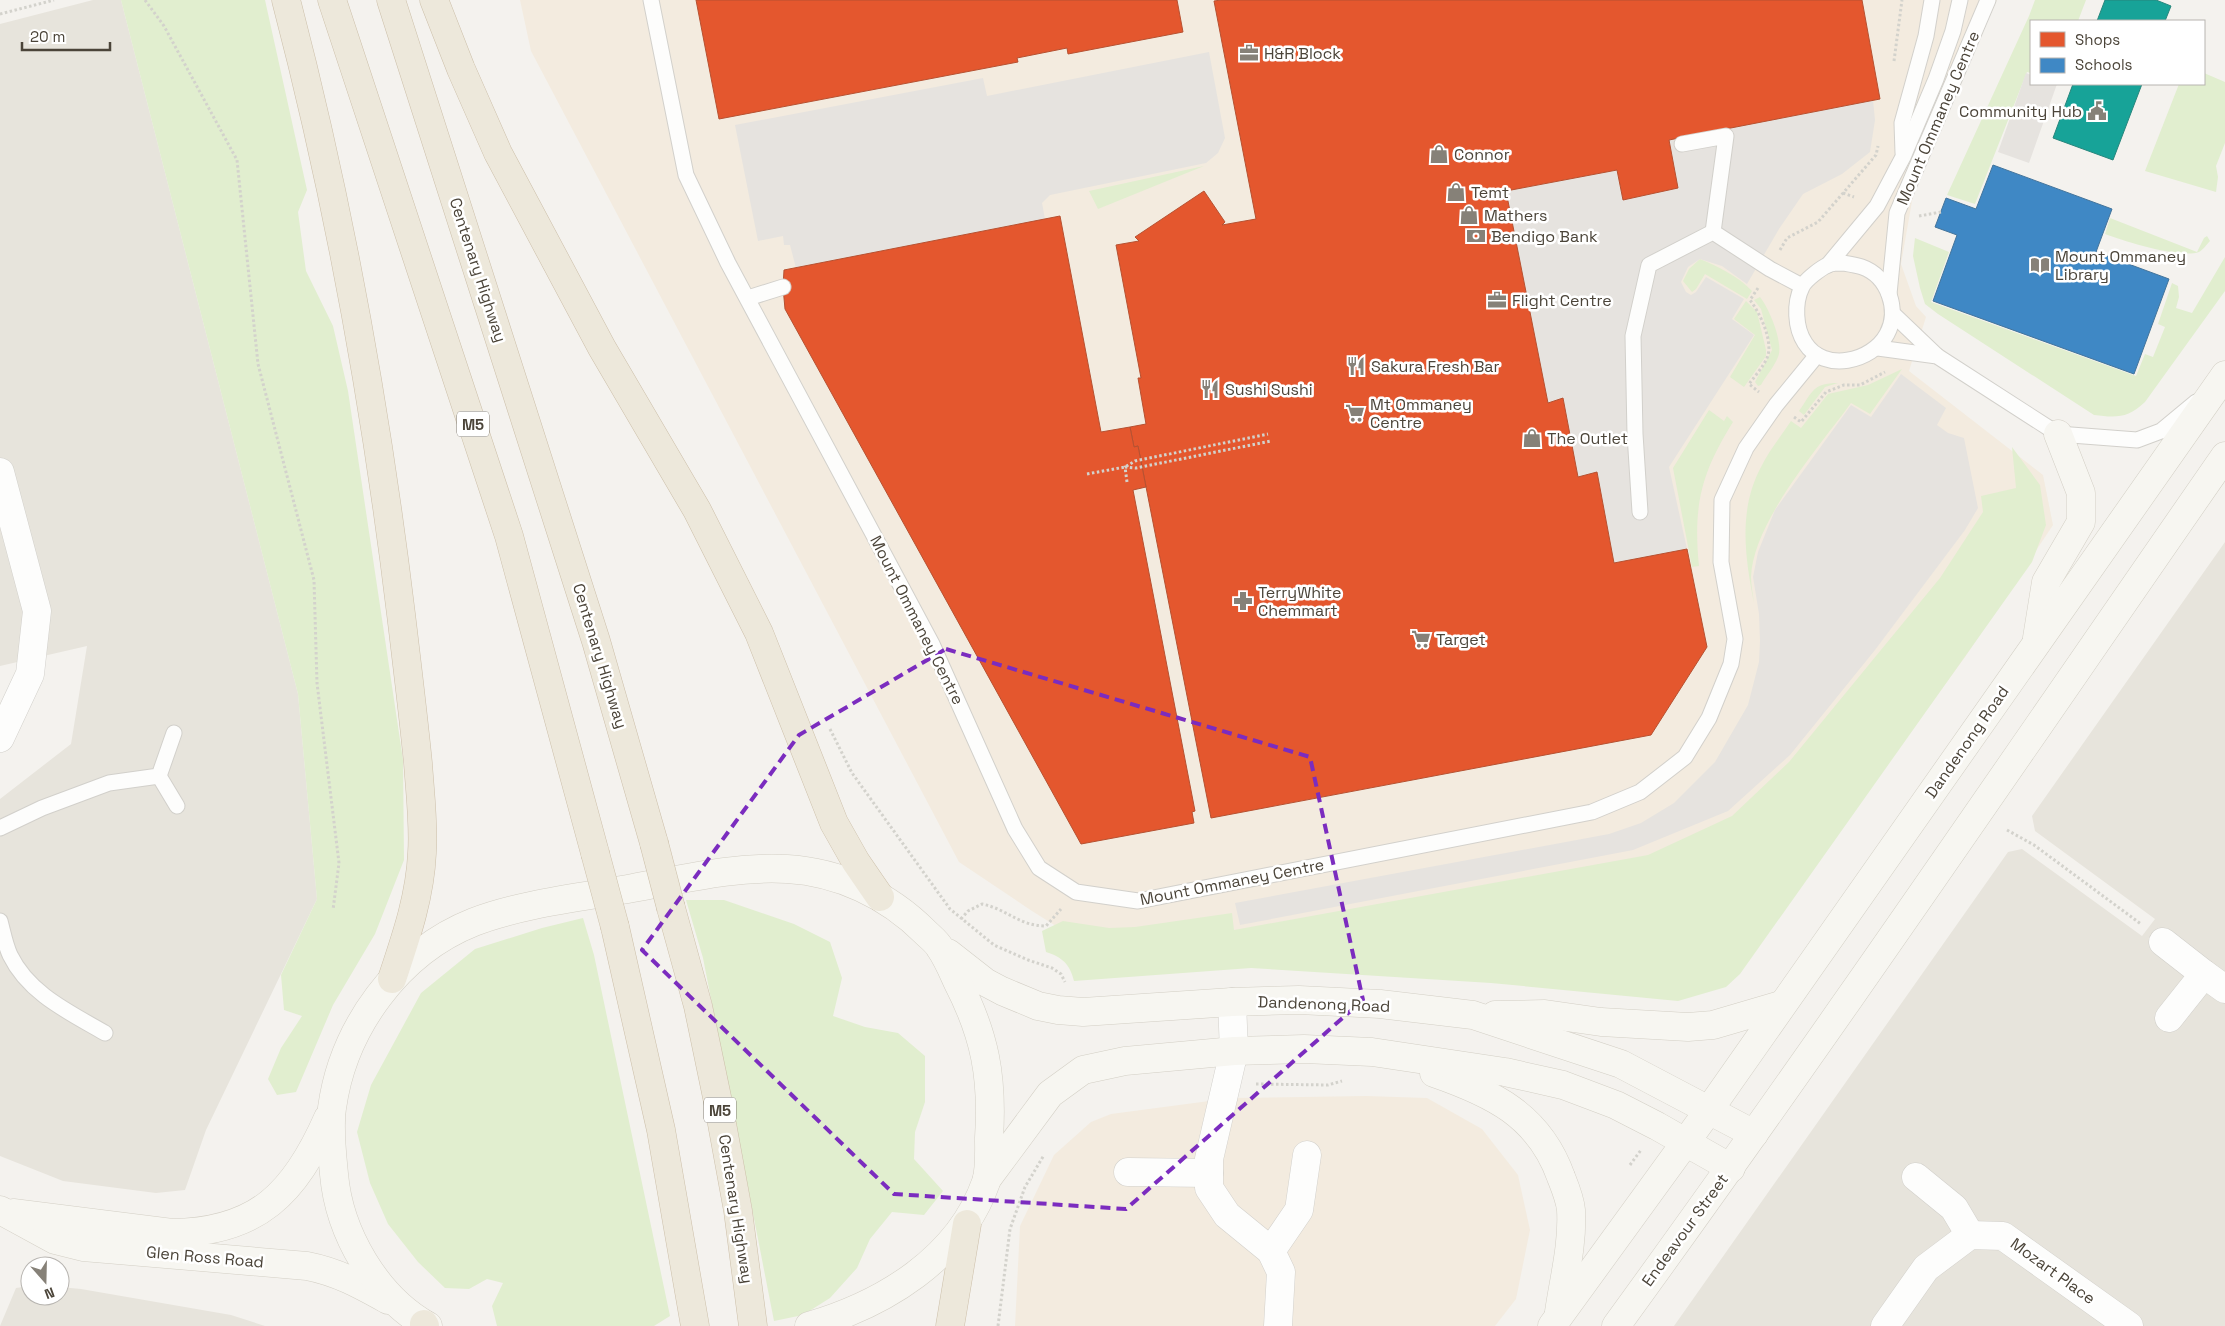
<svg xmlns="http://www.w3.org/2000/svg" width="2225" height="1326" font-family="'Space Grotesk',sans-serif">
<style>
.residential{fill:#e7e4dc}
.commercial{fill:#f3ebdf}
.green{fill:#e1eecf}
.parking{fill:#e6e3df}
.shops{fill:#e4572e;stroke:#b65131}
.schools{fill:#3f88c5;stroke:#43749b}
.public{fill:#17a398;stroke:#27867c}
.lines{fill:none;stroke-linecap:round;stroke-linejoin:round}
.lane-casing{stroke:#d2d0cb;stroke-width:17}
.street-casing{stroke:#d2d0cb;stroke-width:29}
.secondary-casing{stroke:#d3cfc5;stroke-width:29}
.highway-casing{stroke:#ccbfa9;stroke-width:29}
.path{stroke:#d3d2cc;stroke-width:3;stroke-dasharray:2.5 2.5;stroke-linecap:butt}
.lane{stroke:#fdfdfc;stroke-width:15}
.street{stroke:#fdfdfc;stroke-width:28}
.secondary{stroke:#f7f6f1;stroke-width:28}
.highway{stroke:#ede8db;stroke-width:28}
.highway-bridge-casing{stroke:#ccbfa9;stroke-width:29;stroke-linecap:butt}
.highway-bridge{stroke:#ede8db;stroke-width:28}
.marked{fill:none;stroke:#7b2cbf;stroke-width:4;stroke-dasharray:10 6;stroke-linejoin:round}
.labels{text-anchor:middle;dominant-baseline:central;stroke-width:5;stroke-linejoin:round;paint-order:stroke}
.shield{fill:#fff;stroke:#817c74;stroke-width:1}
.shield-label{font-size:15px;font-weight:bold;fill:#4b4439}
.poi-label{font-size:16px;fill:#4b4439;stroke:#fff;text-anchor:start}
.street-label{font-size:16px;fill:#4b4439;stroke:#fff}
</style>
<rect width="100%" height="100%" fill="#f4f2ee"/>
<g class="residential">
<polygon points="93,0 121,0 298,694 317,899 206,1130 185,1190 156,1193 63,1181 0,1156 0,799 71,744 87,646 0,666 0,24"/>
<polygon points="2225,542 2225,1326 1674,1326 2008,852 2022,849 2142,936 2155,919 2035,831 2032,816"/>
<polygon points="30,1286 30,1296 60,1296 60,1287 81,1289 231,1315 265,1326 0,1326 16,1288"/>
</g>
<g class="commercial">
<polygon points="520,0 1997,0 1915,184 1901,264 1916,306 1926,317 1909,371 2043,475 2053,525 1965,657 1786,903 1099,953 1032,911 959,862 531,51"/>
<polygon points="1366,1096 1427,1098 1482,1129 1518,1175 1530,1230 1516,1299 1495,1326 1015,1326 1020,1226 1054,1155 1091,1122 1111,1114 1232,1098"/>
</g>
<g class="green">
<polygon points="121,0 265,0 307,190 298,212 306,271 333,326 348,391 403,760 404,860 375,934 333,1005 296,1092 277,1095 268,1079 281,1048 302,1016 284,1010 281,975 317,899 298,694"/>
<polygon points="2035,0 2086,0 2078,21 2031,21 2031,73 2027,72 1975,204 1947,195 2029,16"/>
<polygon points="2204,73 2225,82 2225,143 2216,166 2218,177 2216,192 2145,171 2179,84 2204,84"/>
<polygon points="1204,166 1098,209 1089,191"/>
<path d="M2110 218 2197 252 2204 238 2207 236 2210 241C2207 244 2203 250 2199 252 2180 259 2124 241 2105 234Z"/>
<path d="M1915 238 1949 252 1931 302 2136 376 2145 354 2153 357 2165 327 2158 324 2172 283 2178 286 2179 297 2176 308 2192 313 2225 257V291L2145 402C2128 418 2117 418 2094 415L1938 314 1925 304 1920 288 1913 256Z"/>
<path d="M1700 259C1719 267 1738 276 1752 291L1747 299 1705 274 1696 289 1692 292 1683 281 1689 269Z"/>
<path d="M1760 297C1769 308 1784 343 1778 357 1774 367 1766 376 1761 385L1758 386 1755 382 1772 350 1761 309 1754 300Z"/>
<polygon points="1746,301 1757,312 1766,350 1766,356 1744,387 1730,377 1755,335 1734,319"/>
<path d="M1902 369 1870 414 1851 403C1819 447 1753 522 1751 577 1751 585 1753 595 1754 603 1745 557 1738 510 1761 467 1769 451 1781 436 1791 421L1801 428 1828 394 1868 385Z"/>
<path d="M1838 383 1825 387 1804 415 1799 411C1812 393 1812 383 1838 383Z"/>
<path d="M1709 410 1724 421 1727 416 1733 422C1701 473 1693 506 1699 566L1692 567 1673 468Z"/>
<path d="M2012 447 2040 485 2046 525 2032 562 1740 974 1726 987 1678 1001 1491 983 1251 968 1074 981C1070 964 1062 957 1046 952L1042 931 1063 921 1109 928 1135 927 1232 913 1234 930 1648 855 1732 816 1789 762 1940 578 1983 512 1981 496 2016 488Z"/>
<polygon points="686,900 724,900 794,924 830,942 842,978 833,1016 865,1027 898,1033 925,1056 925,1102 915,1132 914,1159 943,1191 924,1215 892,1212 870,1239 857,1268 830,1298 803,1315 774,1321 703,958"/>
<polygon points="583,918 594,955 670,1316 654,1326 497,1326 492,1306 503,1283 487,1279 469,1289 445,1288 418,1262 388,1224 370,1183 357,1132 371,1085 421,993 475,949 542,928"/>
</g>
<g class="parking">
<polygon points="1209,52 1225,138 1218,153 1206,163 1050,195 1042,203 1045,219 796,268 790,245 784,245 783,236 758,241 735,125 983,78 987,96"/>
<polygon points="2026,73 2031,75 2031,84 2057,84 2029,163 1998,152"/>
<polygon points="1873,100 1875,120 1870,152 1842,174 1803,194 1779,229 1747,284 1722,266 1700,259 1688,267 1681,282 1686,292 1691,295 1696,292 1706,277 1744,299 1732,319 1754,335 1669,467 1687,549 1614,563 1597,473 1578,477 1563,399 1548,403 1506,191 1617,170 1623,200 1678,188 1669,140"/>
<polygon points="1901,374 1946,408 1937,425 1948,433 1964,438 1978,508 1965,530 1875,650 1790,755 1728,811 1633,850 1240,925 1235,903 1609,834 1641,823 1674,803 1715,762 1748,705 1759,662 1760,641 1759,614 1753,577 1758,552 1775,510 1851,405 1871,417"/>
</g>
<g class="shops">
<polygon points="696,0 1177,0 1183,32 1068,54 1067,48 1017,58 1018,62 719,119"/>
<polygon points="1221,0 1862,0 1880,99 1669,140 1678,188 1623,200 1617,170 1506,191 1548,403 1563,398 1578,477 1597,472 1614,563 1687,549 1707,647 1651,735 1211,818 1138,446 1134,447 1130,427 1146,424 1138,378 1141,378 1116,245 1139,241 1135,237 1204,191 1225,222 1222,225 1256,219 1214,1"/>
<polygon points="1060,216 1101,432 1130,427 1134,447 1138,446 1146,487 1133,490 1195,811 1192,812 1194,823 1081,844 785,309 783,287 784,270"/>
</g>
<polygon class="schools" points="1993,165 2112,209 2096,252 2169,279 2134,374 1933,301 1957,235 1935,227 1946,198 1976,209"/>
<g class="public">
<polygon points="2105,0 2156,0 2171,6 2165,21 2097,21"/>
<polygon points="2073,84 2142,84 2113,160 2053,138"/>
</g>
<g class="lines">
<g class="lane-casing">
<g id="lane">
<polyline points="651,0 686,175 728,263 932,644 1015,829 1039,868 1076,892 1138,901 1592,812 1640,792 1685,757 1709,718 1731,664 1735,639 1721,562 1722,500 1746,448 1776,405 1817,355"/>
<polyline points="1682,144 1726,136 1713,232"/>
<polyline points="1903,153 1902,123 1926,36 1932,0"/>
<path d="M1843 263C1849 264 1856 265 1862 267 1888 276 1900 310 1887 334 1872 362 1824 373 1805 343 1795 328 1794 303 1802 287 1805 280 1821 268 1828 265 1832 263 1839 263 1843 263Z"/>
<polyline points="1828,265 1877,206 1903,157 1936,79 1953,31 1960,0"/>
<polyline points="1889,294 1897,213 1988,0"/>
<polyline points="748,298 783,287"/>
<polyline points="1893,314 1937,356"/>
<polyline points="1878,348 1937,356 2058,434 2137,440 2161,431 2196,402"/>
<polyline points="1640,512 1635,434 1633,336 1649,265 1713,232 1770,269 1802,286"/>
<polyline points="159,776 177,806"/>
<polyline points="0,828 42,808 109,783 159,776 174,733"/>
<path d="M0 921C3 932 5 944 10 955 29 994 69 1012 105 1033"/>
</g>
</g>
<g class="street-casing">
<g id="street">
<polyline points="0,472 37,611 30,674 0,738"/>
<polyline points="2163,942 2204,974 2169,1018"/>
<polyline points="2204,974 2225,989"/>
<polyline points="1232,1002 1234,1051 1209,1159 1209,1188 1227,1215 1271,1251 1281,1272 1278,1326"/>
<polyline points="1128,1172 1209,1173"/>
<polyline points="1916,1177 1954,1208 1970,1235"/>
<polyline points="1271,1251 1299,1210 1307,1155"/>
<polyline points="1885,1326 1926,1268 1970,1235 2003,1236 2129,1326"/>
</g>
</g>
<g class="secondary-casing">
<g id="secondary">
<polyline points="2037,638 2046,582 2081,522 2081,493 2058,434"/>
<polyline points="948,953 985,982 1002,991 1038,1006 1058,1010 1083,1012 1232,1002 1299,1000 1380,1004 1473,1015 1621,1064 1754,1134"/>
<polyline points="1495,1015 1545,1014 1601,1022 1688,1027 1713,1025 1781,1005"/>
<path d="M1434 1073C1492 1093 1539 1115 1561 1177 1565 1187 1570 1199 1571 1210 1573 1244 1564 1278 1559 1312"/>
<polyline points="987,1179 1050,1094 1083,1070 1125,1061 1234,1051 1304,1049 1372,1052 1505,1072 1563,1085 1616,1105 1657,1126 1731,1168"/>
<path d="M0 1210 55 1240 83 1247 307 1266C338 1272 361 1285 388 1300"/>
<path d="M13 1213 172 1233C258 1232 295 1193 328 1118"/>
<path d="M428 1326C376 1297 339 1233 334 1174 332 1153 329 1129 332 1108 343 1028 398 952 474 922 520 904 583 897 633 888 684 879 735 866 787 869 839 872 888 895 925 932 930 937 937 942 940 948 947 958 952 970 957 981 985 1035 993 1077 989 1138 989 1152 990 1169 986 1182 959 1259 884 1304 809 1326"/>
<polyline points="1552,1326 1709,1110 2225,375"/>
<path d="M1616 1326C1824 1040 2023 747 2225 456"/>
</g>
</g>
<g class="highway-casing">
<g id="highway">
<path d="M286 0C339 202 376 407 401 614 407 664 413 713 418 763 420 793 424 823 422 853 420 897 406 937 392 979"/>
<polyline points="332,0 509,536 595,853"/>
<polyline points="391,0 596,641 654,843"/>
<polyline points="434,0 461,69 498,153 602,348 697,510 759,633 834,823 856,862 880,897"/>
<polyline points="671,908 698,1006 718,1102 738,1211 753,1326"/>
<polyline points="615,927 661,1130 695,1326"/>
<polyline points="424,1324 425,1326"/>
<polyline points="950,1326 967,1224"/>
</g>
</g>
<g class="path">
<polyline points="145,0 164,26 237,160 258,364 314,580 317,683 339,863 333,910"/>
<polyline points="0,14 54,0"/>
<polyline points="1894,61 1902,0"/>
<polyline points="1843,193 1854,197"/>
<polyline points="1919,216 1941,212"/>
<polyline points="1780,250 1787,238 1818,222 1876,155 1878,146"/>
<path d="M1758 288 1750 300C1760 313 1774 342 1767 358 1763 367 1755 376 1749 384L1759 392"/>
<polyline points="1794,417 1801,422 1826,392 1844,385 1860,385 1885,372"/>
<polyline points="1087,474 1125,467 1135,461 1268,434"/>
<polyline points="1127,482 1125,467 1136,468 1271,441"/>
<polyline points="830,729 852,773 950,909 994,945 1028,960 1052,968 1061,974 1065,982"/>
<polyline points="2007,830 2034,845 2141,924"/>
<path d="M961 919 968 911 982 904C1007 909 1019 926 1046 926L1061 909"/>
<polyline points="1256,1084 1328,1085 1342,1081"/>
<polyline points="1630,1165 1641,1150"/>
<polyline points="998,1326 1010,1229 1025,1187 1044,1155"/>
</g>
<use href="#lane" class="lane"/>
<use href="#street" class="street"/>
<use href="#secondary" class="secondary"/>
<use href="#highway" class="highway"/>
<g class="highway-bridge-casing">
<g id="highway-bridge">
<polyline points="654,843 671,908"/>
<polyline points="595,853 615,927"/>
</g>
</g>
<use href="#highway-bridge" class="highway-bridge"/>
</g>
<path class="marked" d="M946 649 1310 757 1363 1000 1126 1209 894 1194 642 950 799 735Z"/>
<defs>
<g id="office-bare" transform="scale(1.5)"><path d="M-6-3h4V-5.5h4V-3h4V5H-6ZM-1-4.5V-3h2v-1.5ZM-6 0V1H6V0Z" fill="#868178" stroke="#fff" stroke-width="2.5" paint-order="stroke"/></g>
<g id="civic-bare" transform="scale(1.5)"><path d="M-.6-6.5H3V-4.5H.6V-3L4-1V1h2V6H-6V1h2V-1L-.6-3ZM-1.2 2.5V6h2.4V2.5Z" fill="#868178" stroke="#fff" stroke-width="2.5" paint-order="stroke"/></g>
<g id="shop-bare" transform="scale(1.5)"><path d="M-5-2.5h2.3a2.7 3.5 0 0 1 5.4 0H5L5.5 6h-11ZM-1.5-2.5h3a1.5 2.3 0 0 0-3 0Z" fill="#868178" stroke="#fff" stroke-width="2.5" paint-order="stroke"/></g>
<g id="bank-bare" transform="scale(1.5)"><path d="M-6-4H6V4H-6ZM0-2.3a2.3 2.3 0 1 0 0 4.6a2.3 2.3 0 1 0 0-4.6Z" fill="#868178" stroke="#fff" stroke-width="2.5" paint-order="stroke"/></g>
<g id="library-bare" transform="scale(1.5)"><path d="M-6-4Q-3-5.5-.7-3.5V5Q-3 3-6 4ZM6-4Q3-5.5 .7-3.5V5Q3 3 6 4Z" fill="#868178" stroke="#fff" stroke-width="2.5" paint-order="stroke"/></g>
<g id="restaurant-bare" transform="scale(1.5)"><path d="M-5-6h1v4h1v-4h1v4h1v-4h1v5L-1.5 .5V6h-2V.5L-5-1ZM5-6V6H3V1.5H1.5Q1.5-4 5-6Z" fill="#868178" stroke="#fff" stroke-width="2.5" paint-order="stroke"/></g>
<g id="supermarket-bare" transform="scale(1.5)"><path d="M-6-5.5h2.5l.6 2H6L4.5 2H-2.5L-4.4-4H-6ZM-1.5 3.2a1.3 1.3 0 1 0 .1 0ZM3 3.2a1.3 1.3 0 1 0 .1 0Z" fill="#868178" stroke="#fff" stroke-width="2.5" paint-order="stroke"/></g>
<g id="pharmacy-bare" transform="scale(1.5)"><path d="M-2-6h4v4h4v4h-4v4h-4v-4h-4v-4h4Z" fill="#868178" stroke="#fff" stroke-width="2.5" paint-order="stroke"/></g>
</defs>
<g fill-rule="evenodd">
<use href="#office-bare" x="1249" y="53"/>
<use href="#civic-bare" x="2097" y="111"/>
<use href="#shop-bare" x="1439" y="154"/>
<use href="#shop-bare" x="1456" y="192"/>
<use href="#shop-bare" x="1469" y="215"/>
<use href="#bank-bare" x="1476" y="236"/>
<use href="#library-bare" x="2040" y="265"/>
<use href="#office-bare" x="1497" y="300"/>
<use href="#restaurant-bare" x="1356" y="366"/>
<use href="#restaurant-bare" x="1210" y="389"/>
<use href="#supermarket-bare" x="1355" y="413"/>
<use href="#shop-bare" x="1532" y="438"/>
<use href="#pharmacy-bare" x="1243" y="601"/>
<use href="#supermarket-bare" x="1421" y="639"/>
</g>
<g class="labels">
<g class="shield">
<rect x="457" y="411.5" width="32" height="25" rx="4"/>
<rect x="704" y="1097.5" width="32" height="25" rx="4"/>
</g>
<g class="shield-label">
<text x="473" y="424">M5</text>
<text x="720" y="1110">M5</text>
</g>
<g class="poi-label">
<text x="1264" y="53">H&amp;R Block</text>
<text x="2082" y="111" text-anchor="end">Community Hub</text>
<text x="1454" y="154">Connor</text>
<text x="1471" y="192">Temt</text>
<text x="1484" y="215">Mathers</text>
<text x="1491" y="236">Bendigo Bank</text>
<text x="2055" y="256">Mount Ommaney<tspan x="2055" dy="18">Library</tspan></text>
<text x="1512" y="300">Flight Centre</text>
<text x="1371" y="366">Sakura Fresh Bar</text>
<text x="1225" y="389">Sushi Sushi</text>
<text x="1370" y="404">Mt Ommaney<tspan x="1370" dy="18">Centre</tspan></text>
<text x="1547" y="438">The Outlet</text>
<text x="1258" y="592">TerryWhite<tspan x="1258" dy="18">Chemmart</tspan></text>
<text x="1436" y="639">Target</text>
</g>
<g class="street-label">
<text transform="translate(1938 118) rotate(-67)">Mount Ommaney Centre</text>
<text transform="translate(478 270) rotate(72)">Centenary Highway</text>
<text transform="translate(917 620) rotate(63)">Mount Ommaney Centre</text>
<text transform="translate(600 656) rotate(73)">Centenary Highway</text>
<text transform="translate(1967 742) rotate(-55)">Dandenong Road</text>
<text transform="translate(1232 882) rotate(-11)">Mount Ommaney Centre</text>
<text transform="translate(1324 1004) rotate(2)">Dandenong Road</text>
<text transform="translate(736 1209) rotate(81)">Centenary Highway</text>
<text transform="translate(1685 1230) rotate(-54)">Endeavour Street</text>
<text transform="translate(205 1257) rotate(5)">Glen Ross Road</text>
<text transform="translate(2053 1271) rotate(36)">Mozart Place</text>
</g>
</g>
<rect x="2030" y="20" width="175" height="65" fill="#ffffff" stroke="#b7b4b0"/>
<rect x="2040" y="32" width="25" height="15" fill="#e4572e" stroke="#b7b4b0"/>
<text x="2075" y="45" font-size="15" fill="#4b4439">Shops</text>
<rect x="2040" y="58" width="25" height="15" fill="#3f88c5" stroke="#b7b4b0"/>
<text x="2075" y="70" font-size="15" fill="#4b4439">Schools</text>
<g transform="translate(45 1281) rotate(160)"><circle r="24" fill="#ffffff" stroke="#b7b4b0"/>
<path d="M0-4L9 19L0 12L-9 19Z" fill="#868178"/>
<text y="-8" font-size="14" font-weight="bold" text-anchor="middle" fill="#4b4439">N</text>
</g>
<path d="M22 42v8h88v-8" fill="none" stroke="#4b4439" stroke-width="2.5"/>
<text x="30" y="42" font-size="15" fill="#4b4439" stroke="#ffffff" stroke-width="4" paint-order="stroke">20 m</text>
</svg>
